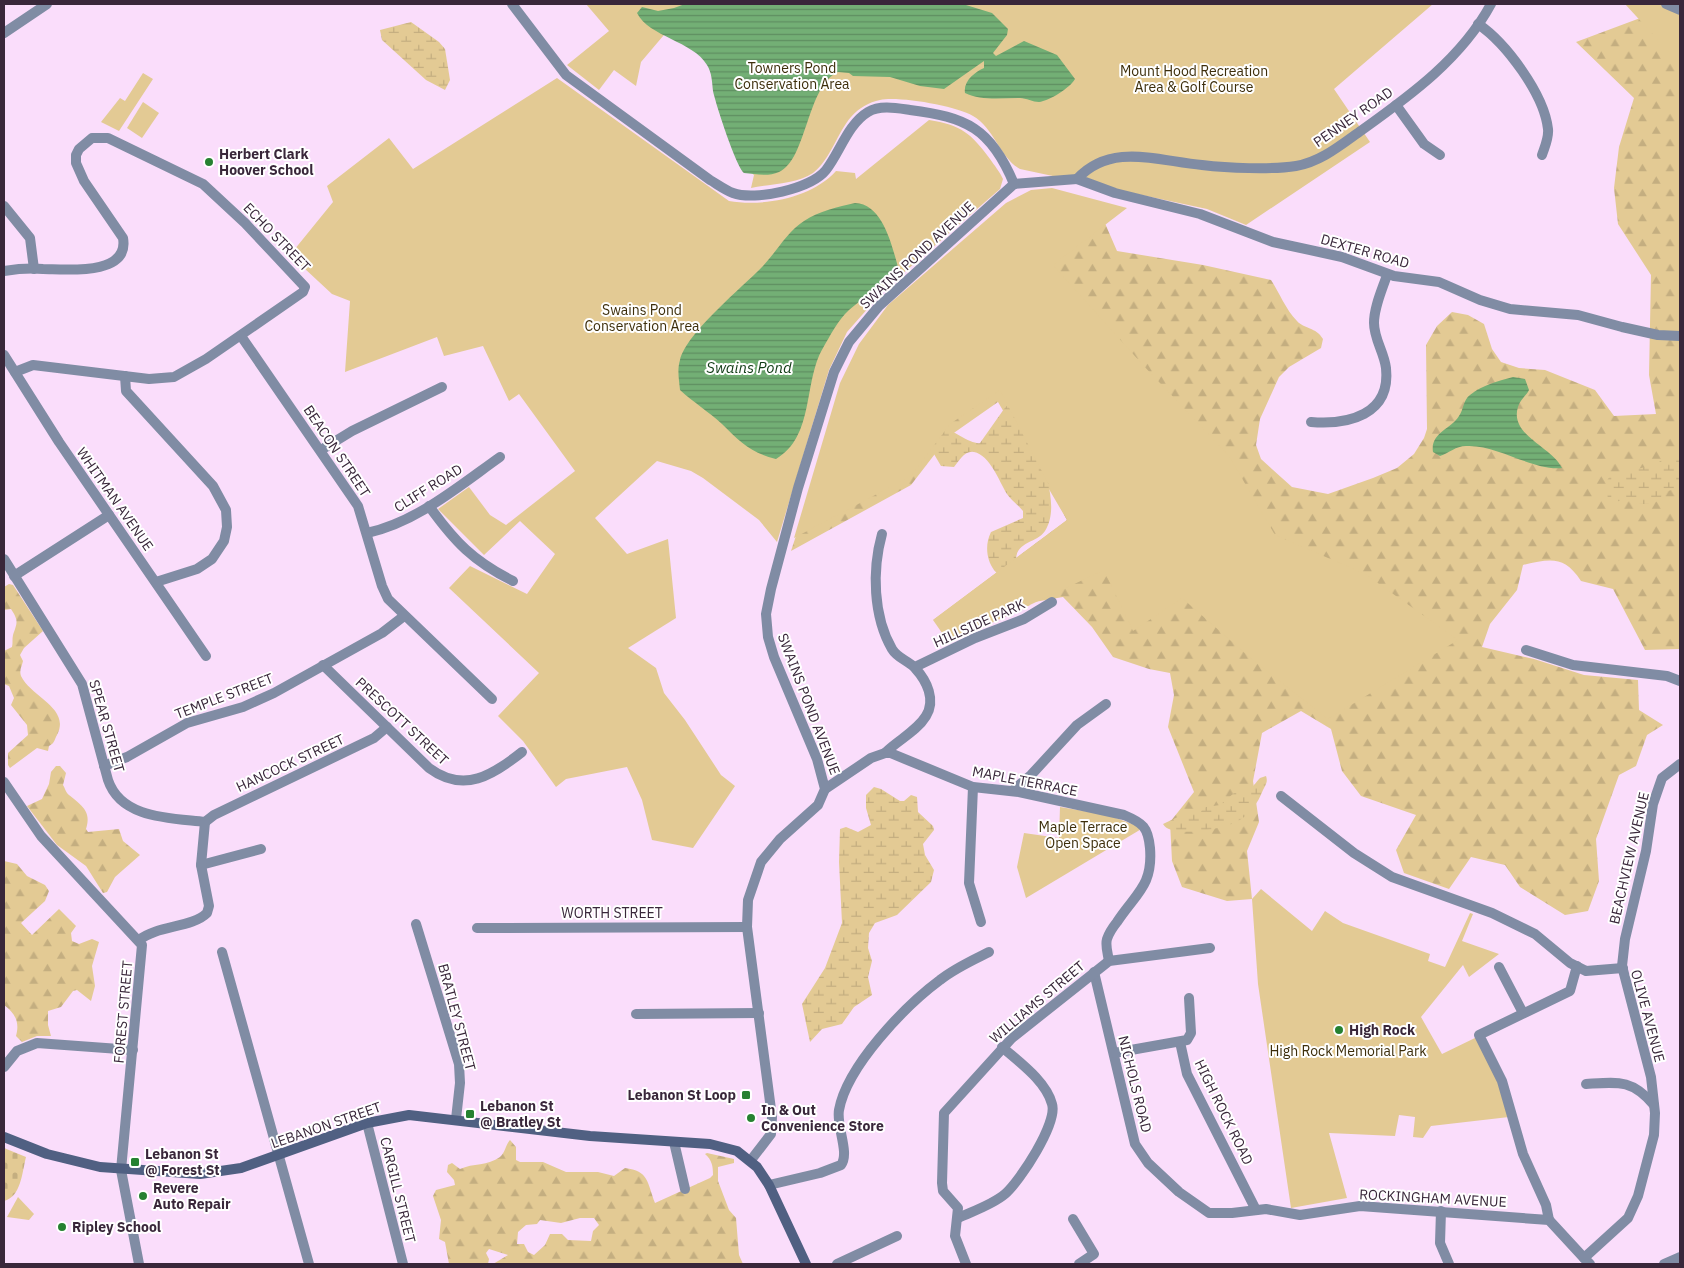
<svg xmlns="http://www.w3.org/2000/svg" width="1684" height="1268" font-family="'IBM Plex Sans',sans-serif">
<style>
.forest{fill:url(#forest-firs);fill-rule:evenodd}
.wetland{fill:url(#wetland-marsh)}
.cemetery{fill:url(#cemetery-stones)}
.green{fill:#e3ca94}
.water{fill:url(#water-rules)}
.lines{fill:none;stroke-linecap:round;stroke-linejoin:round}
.minor{stroke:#808ca4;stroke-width:10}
.tertiary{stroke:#808ca4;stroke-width:10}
.secondary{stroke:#506082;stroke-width:10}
.poi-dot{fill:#268131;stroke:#fff;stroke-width:2}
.labels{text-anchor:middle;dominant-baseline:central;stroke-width:4;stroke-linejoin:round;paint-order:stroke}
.park-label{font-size:14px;fill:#3d2e0b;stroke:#fff}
.street-label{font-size:14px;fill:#39273a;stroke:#fff}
.poi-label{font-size:14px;font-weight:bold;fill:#39273a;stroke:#fff;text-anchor:start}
.water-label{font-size:15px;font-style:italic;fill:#103c15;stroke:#fff}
</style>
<defs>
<pattern id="forest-firs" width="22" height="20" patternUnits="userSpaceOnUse" patternTransform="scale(1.25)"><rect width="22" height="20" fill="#e3ca94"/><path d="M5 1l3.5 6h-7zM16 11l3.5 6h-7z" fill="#c4ae80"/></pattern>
<pattern id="wetland-marsh" width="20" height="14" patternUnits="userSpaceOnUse" patternTransform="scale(1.25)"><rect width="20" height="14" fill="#e3ca94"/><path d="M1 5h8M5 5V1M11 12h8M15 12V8" fill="none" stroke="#c4ae80"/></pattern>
<pattern id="cemetery-stones" width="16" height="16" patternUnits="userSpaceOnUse" patternTransform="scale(1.25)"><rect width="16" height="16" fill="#e3ca94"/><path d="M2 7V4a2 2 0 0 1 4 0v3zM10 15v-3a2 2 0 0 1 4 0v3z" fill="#c4ae80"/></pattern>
<pattern id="water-rules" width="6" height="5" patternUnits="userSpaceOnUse" patternTransform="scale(1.25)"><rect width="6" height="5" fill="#73af75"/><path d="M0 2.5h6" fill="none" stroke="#5f8e61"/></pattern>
</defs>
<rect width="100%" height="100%" fill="#faddfb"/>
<g class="forest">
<path d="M1651 14 1680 27V649L1645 650 1613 589 1581 581C1564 555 1550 559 1523 565L1517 590 1490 624 1482 647 1534 659 1584 675 1638 680 1639 710 1663 725 1647 735 1636 766 1619 775 1596 839 1599 881 1588 911 1565 915 1520 887 1505 865 1471 857 1449 889 1404 873 1396 850 1416 815 1361 796 1342 771 1331 729 1301 711 1262 733 1253 781 1259 822 1247 851 1252 899 1227 901 1182 887 1172 861 1170 822 1194 792 1168 727 1174 695 1170 673 1149 669 1113 657 1092 627 1063 597 933 620 1067 520 998 402 948 437 911 485 791 551 826 445 1104 221 1117 251 1203 265 1271 280C1279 292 1286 310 1297 321 1304 329 1316 327 1323 339L1321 348 1289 367 1279 377 1260 419 1256 445 1261 459 1292 487 1328 494 1373 478 1397 468 1414 454 1424 438 1427 429 1426 345 1437 326 1452 312 1468 315 1484 324 1492 349 1501 362 1519 368 1545 370 1595 390 1614 416 1656 414 1649 375 1651 275 1618 224 1614 188 1619 147 1634 98 1576 42Z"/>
<path d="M9 584 13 585 43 631 24 648 20 655 23 661C22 666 19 670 21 676 31 697 71 708 57 735 54 740 55 743 49 746L48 751 37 748 10 768 8 765V753L28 735 27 725 11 705 14 698 9 686 4 684V651L12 647C13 643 12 639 13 635 17 623 19 621 11 609L4 610V587Z"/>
<path d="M56 766H60L66 773 63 785C65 788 66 793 69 795 81 805 92 811 86 829L88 832 119 829 123 841 140 855 115 877 107 892 103 893 86 866 57 845 27 806 42 799 49 784 51 772Z"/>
<path d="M4 861 17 864 27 876 45 885 49 891 45 901 21 923 32 935 59 909 76 926 71 933 72 941 79 944 92 939 99 942 92 966 95 986 91 1001 77 990 73 991 61 1007 48 1011V1025L51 1036H37L22 1042 16 1036C20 1022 15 1013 4 1005Z"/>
<path d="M510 1140 516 1147V1160L520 1162H543L566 1172H598L614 1176 625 1168C649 1171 647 1182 655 1203L710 1178 713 1175C713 1166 712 1160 705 1154L707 1153 734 1159V1163L718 1167V1181L729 1210 736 1218 739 1255 743 1264H493L508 1255 489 1249 486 1253 489 1259 488 1264H449L445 1242 439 1239 441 1220 433 1196 436 1190 455 1185 454 1180 447 1172 448 1165 452 1163 460 1169C473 1163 488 1166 500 1157 505 1153 506 1144 510 1140ZM580 1218H594L599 1225 593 1231 591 1241 568 1240 562 1234H550L545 1245 534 1255 528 1252 524 1244H517L518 1232 526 1225 537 1224 540 1220 561 1223Z"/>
</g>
<g class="wetland">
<polygon points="411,22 439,42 445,49 450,80 445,90 426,80 382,40 380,30"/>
<path d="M1014 398C1028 431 1066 498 1045 531 1037 543 1017 541 1016 559L1035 596 1029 606 1025 605 994 570C986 559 985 544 991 532L1023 518V511C1018 505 1011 500 1007 494 999 481 990 455 974 452 965 450 959 461 954 467L941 466 924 437 942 425C950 430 973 445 980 443L1004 409Z"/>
<polygon points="1680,451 1680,487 1665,492 1659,500 1652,504 1642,504 1628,500 1611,502 1608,500 1606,482 1610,476 1653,465"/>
<path d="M1266 776C1268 782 1266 784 1263 790 1258 803 1249 816 1236 822 1223 829 1171 839 1163 824L1184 814 1201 811 1206 807 1220 805 1234 793C1250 794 1250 789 1260 778Z"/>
<polygon points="874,787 881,789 900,801 904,801 911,795 917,797 918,812 933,826 934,830 923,844 925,855 934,870 931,882 897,915 875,923 869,933 868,948 872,961 868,977 872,995 854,1007 842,1024 822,1029 810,1042 802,1004 825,968 842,923 839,862 840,829 846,827 858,832 871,825 866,808 866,795"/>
</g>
<path class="cemetery" d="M4 1148 26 1157C22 1173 21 1197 4 1201Z"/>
<g class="green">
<path d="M586 4H1433L1334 89 1370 142 1246 225 1207 209 1020 169C1000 158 994 128 973 116 956 106 899 96 880 100 869 102 859 108 851 117 837 133 831 159 813 173 797 184 769 184 751 188L754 175 741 164 713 65 669 29 641 62 636 86 614 70 599 90 567 65 609 31Z"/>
<polygon points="1625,4 1680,4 1680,64"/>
<polygon points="143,73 153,79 119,131 101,122 120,98 125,101"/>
<path d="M557 78 729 201C763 207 812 198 836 171L855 173 856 179 929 120C961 125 971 133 990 159 994 165 1000 172 1003 179L1000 189 885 289 847 332 829 370 777 542 759 520 703 478 691 471 657 461 595 518 627 554 668 539 676 618 628 648 656 668 664 693 685 720 721 775 735 786 693 848 652 840 642 800 627 767 566 779 556 787 523 741 498 716 539 673 449 588 470 566 527 594 555 554 520 521 484 555 438 509 469 487 490 515 506 525 575 471 519 394 509 401 483 346 444 356 437 337 345 372 350 301 332 294 290 255 333 202 327 186 389 138 413 169Z"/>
<polygon points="143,102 159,113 142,138 127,128"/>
<polygon points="1052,188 1127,208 1053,265 1142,364 1229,456 1275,535 1365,574 1458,640 1328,719 1254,661 1182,598 1133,631 1104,570 949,643 933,620 1067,520 1000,390 950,424 911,476 794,538 840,383 859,344 888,305 1006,203 1031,190"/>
<polygon points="1060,807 1108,815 1143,828 1026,898 1017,867 1024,833 1059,838"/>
<polygon points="1261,889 1312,931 1325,911 1343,923 1430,954 1428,961 1445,967 1470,913 1473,914 1462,941 1499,954 1469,977 1463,965 1421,1017 1442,1054 1477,1037 1499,1084 1509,1117 1431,1126 1423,1138 1413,1137 1415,1117 1399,1115 1395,1136 1329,1133 1347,1198 1291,1208 1258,984 1252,899"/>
<polygon points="18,1197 34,1214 29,1220 7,1217"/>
</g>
<g class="water">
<path d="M685 4 966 5 992 13 1008 29 1007 35 993 53 996 56 1024 41 1057 55 1075 79C1070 88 1049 101 1039 102 1033 102 1026 98 1020 98 1002 98 981 101 965 93 963 81 975 72 984 68V61L944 89 920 86 890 77 853 76 849 73 838 72C807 85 807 160 779 172 768 177 755 174 744 173 736 166 716 105 713 91 712 82 712 73 707 65 693 41 649 37 637 13L642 7 658 11 674 8Z"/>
<path d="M855 203C883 204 892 246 898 267 884 284 866 296 849 310 838 320 830 336 823 348 803 382 815 436 776 459 751 453 740 442 722 424 709 412 693 402 680 390 679 379 677 370 680 360 687 332 743 287 763 266 777 251 787 232 804 221 819 211 838 207 855 203Z"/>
<path d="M1513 377 1525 379 1529 390C1526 396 1520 400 1518 407 1509 435 1552 447 1562 468 1532 471 1497 444 1466 446 1456 446 1449 453 1440 456L1433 452C1430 433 1451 429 1459 416 1464 409 1463 400 1470 395 1482 385 1499 381 1513 377Z"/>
</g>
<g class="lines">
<g class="minor">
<path d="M1491 4C1462 58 1411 95 1362 130 1342 144 1321 162 1296 166 1271 170 1227 168 1202 165 1158 161 1111 142 1077 179L1115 193 1200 214 1273 242 1342 257 1394 276 1439 282 1480 300 1510 309 1578 315 1622 327 1658 335 1680 336"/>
<polyline points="1666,4 1680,10"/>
<path d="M1478 24C1506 43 1544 94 1548 129 1549 138 1545 146 1542 155"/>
<polyline points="4,33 47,4"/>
<polyline points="1396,105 1424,144 1440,155"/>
<polyline points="4,206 30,238 34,269"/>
<path d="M4 271C17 269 30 268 43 269 63 269 130 277 123 238L84 181 76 163V155L79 149 92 138H108L203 184 245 223 305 287 303 292 206 359 174 377 149 379 33 365 15 372"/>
<polyline points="241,336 358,506 382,586 388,599 492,699"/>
<polyline points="4,355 59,442 206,656"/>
<polyline points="125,376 126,391 213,486 226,510 227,527 224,541 212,559 197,569 156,582"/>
<path d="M1311 422C1348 425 1391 415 1386 368 1384 352 1374 339 1374 323 1374 307 1382 290 1387 275"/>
<polyline points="321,450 352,431 442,387"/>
<path d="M429 506C455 542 473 561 513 581"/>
<path d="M367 533C417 522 459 486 500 457"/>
<path d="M882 534C872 570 873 616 892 649 898 659 908 660 915 668 927 681 936 700 926 716 917 731 898 740 886 752"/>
<path d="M4 559 82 684 108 780C121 819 171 818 205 822"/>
<polyline points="14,576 109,515"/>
<polyline points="1526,650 1573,665 1667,676 1680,681"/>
<path d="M323 665 429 768C464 794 493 775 522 752"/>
<polyline points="915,667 975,638 1024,619 1052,602"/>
<polyline points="104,766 127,757 187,723 243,707 274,693 382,633 404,616"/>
<polyline points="4,782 41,836 142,945 121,1170"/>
<polyline points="973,787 969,883 981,922"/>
<path d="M825 789 871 758 888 752 973 787 1019 792 1124 815C1143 823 1148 827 1150 848 1153 886 1136 893 1117 922 1113 927 1109 933 1107 939 1105 946 1108 954 1109 961"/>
<polyline points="1012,791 1031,775 1077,725 1106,704"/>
<polyline points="1281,796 1354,853 1392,877 1492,913 1535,934 1570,963 1586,971 1623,968"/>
<polyline points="205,822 214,815 374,738 387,727"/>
<polyline points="201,865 261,849"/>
<polyline points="416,924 459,1064 460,1083 456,1119"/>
<polyline points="477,928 747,927"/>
<path d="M139 940C158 925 192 928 207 913L209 906 201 865 205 822"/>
<polyline points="222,952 309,1264"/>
<polyline points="1499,967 1523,1013"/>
<polyline points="1094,972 1135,1144 1148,1163 1179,1192 1209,1213 1232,1213 1266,1209 1300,1215 1360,1206 1549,1220 1584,1258"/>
<polyline points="636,1014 759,1013"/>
<polyline points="1180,1042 1187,1074 1256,1210"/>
<polyline points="1114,1053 1187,1040 1191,1033 1189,998"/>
<polyline points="4,1067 17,1051 37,1043 133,1050"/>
<path d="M1586 1084C1618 1082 1632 1079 1654 1105"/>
<polyline points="367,1123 403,1264"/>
<polyline points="674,1142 685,1189"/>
<path d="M769 1185 820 1173 841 1165C850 1153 836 1126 839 1110 847 1066 905 1006 940 980 955 968 973 960 989 952"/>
<polyline points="1441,1211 1440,1243 1449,1264"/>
<path d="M958 1218C973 1211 992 1205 1005 1194 1020 1181 1058 1123 1052 1104 1046 1081 1019 1062 1002 1047"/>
<polyline points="1073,1219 1094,1254 1079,1264"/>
<polyline points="1549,1220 1546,1205 1523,1154 1502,1081 1479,1035 1570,991 1577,966"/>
<polyline points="837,1264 897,1236"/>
<polyline points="966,1264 955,1236 958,1208 943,1191 942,1183 944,1113 1012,1038 1109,961 1210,948"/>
<polyline points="1664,1264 1680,1257"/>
</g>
<g class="tertiary">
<path d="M512 4 566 75 710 180C717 184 725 190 733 193 755 201 811 189 826 170 840 152 848 124 868 112 880 105 896 108 910 110 966 117 991 128 1014 184L1077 179"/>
<polyline points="751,1160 771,1134 772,1117 747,927 748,900 761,862 780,839 818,805 825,789 817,759 774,657 768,637 766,614 771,589 798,488 834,372 849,342 879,306 1014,184"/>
<polyline points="121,1170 139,1264"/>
<polyline points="1590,1264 1584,1258 1628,1218 1638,1196 1654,1135 1655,1113 1651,1077 1622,966 1625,939 1646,851 1653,804 1662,778 1680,764"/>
</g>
<polyline class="secondary" points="4,1137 47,1154 100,1167 200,1174 241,1168 367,1123 409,1115 590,1136 710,1144 737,1151 757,1167 769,1185 806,1264"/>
</g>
<g class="poi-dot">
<circle cx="209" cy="162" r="5"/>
<circle cx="1339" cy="1030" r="5"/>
<rect x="741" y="1090" width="10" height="10" rx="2.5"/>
<rect x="465" y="1109" width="10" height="10" rx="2.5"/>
<circle cx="751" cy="1118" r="5"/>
<rect x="130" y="1157" width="10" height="10" rx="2.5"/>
<circle cx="143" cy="1196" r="5"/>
<circle cx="62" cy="1227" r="5"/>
</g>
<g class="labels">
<g class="park-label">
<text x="792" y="68">Towners Pond<tspan x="792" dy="16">Conservation Area</tspan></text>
<text x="1194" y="71">Mount Hood Recreation<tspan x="1194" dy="16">Area &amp; Golf Course</tspan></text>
<text x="642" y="310">Swains Pond<tspan x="642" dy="16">Conservation Area</tspan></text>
<text x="1083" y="827">Maple Terrace<tspan x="1083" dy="16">Open Space</tspan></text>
<text x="1348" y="1051">High Rock Memorial Park</text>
</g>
<g class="street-label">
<text transform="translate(1353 117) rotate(-35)">PENNEY ROAD</text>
<text transform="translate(277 237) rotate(46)">ECHO STREET</text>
<text transform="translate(1365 251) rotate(16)">DEXTER ROAD</text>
<text transform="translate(917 255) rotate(-43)">SWAINS POND AVENUE</text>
<text transform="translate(337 451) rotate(56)">BEACON STREET</text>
<text transform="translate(428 488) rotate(-32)">CLIFF ROAD</text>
<text transform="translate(115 499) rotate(55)">WHITMAN AVENUE</text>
<text transform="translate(979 623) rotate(-24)">HILLSIDE PARK</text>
<text transform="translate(224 696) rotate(-21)">TEMPLE STREET</text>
<text transform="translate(809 704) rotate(69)">SWAINS POND AVENUE</text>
<text transform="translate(402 721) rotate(43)">PRESCOTT STREET</text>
<text transform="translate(107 726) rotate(74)">SPEAR STREET</text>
<text transform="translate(290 763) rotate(-25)">HANCOCK STREET</text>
<text transform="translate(1025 781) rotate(11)">MAPLE TERRACE</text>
<text transform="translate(1629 858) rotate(-77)">BEACHVIEW AVENUE</text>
<text x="612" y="913">WORTH STREET</text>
<text transform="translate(1037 1002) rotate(-40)">WILLIAMS STREET</text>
<text transform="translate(123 1012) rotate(-85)">FOREST STREET</text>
<text transform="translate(1648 1016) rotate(75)">OLIVE AVENUE</text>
<text transform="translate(457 1017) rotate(75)">BRATLEY STREET</text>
<text transform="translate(1135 1084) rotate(76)">NICHOLS ROAD</text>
<text transform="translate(1224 1112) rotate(64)">HIGH ROCK ROAD</text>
<text transform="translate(326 1125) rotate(-19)">LEBANON STREET</text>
<text transform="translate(398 1190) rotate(76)">CARGILL STREET</text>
<text transform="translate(1433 1198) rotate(3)">ROCKINGHAM AVENUE</text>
</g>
<g class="poi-label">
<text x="219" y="154">Herbert Clark<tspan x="219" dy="16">Hoover School</tspan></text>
<text x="1349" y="1030">High Rock</text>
<text x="736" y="1095" text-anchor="end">Lebanon St Loop</text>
<text x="480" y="1106">Lebanon St<tspan x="480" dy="16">@ Bratley St</tspan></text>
<text x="761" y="1110">In &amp; Out<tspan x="761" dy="16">Convenience Store</tspan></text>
<text x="145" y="1154">Lebanon St<tspan x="145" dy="16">@ Forest St</tspan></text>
<text x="153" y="1188">Revere<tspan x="153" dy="16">Auto Repair</tspan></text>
<text x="72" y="1227">Ripley School</text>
</g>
<g class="water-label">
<text x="749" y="367">Swains Pond</text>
</g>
</g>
<rect width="1684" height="1268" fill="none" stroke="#39273a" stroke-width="10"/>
</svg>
